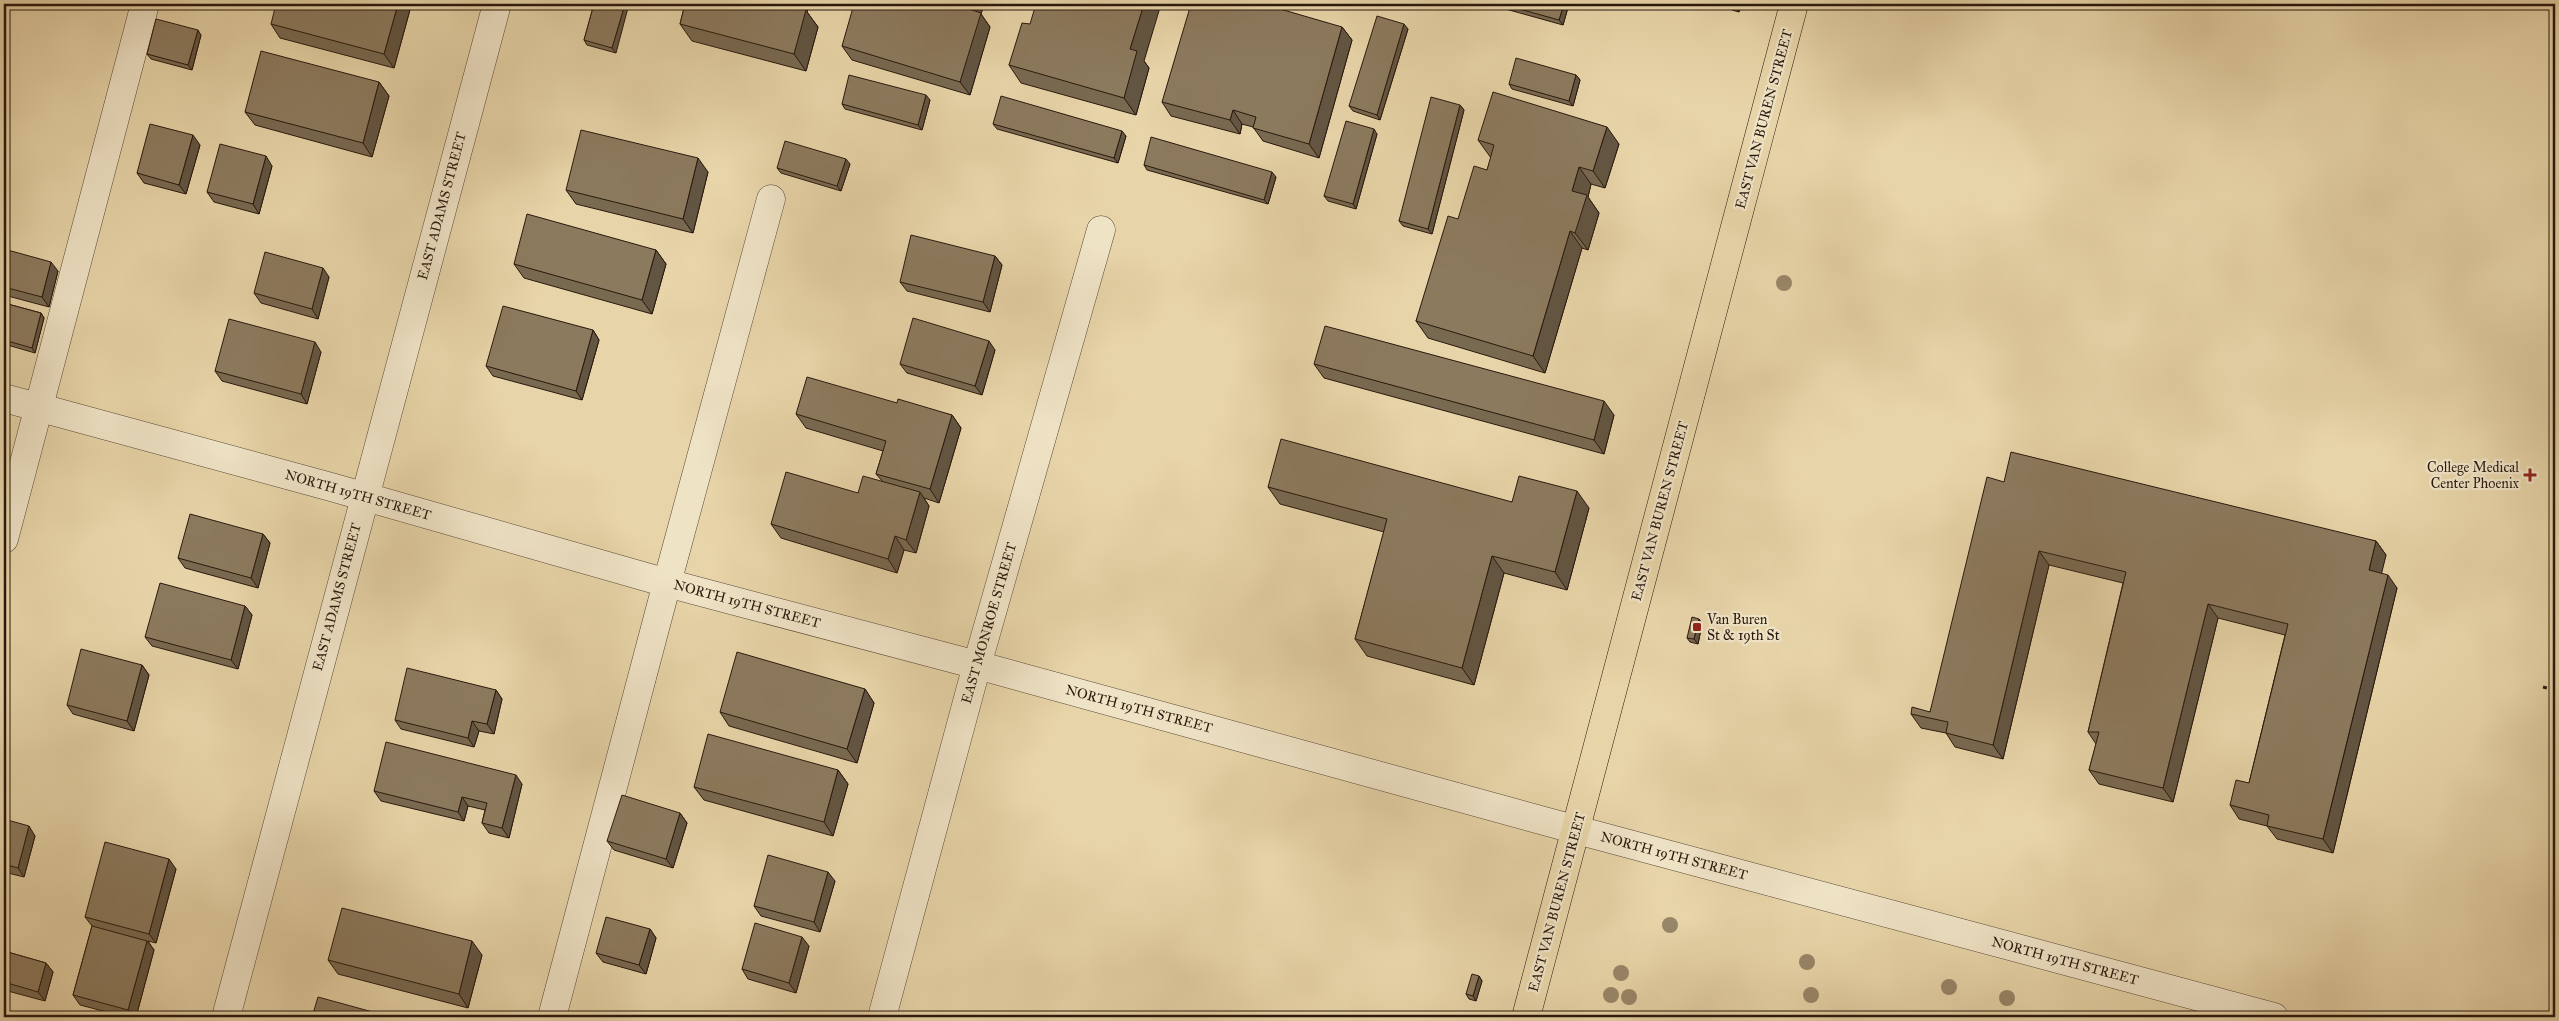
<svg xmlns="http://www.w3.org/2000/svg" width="2559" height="1021" font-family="'IM FELL Great Primer',serif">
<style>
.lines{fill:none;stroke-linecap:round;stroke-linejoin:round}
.minor-casing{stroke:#584734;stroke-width:29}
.major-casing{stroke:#29180d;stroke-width:29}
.path{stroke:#29180d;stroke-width:3;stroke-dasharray:4 2.5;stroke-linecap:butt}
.minor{stroke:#efe3c6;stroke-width:28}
.major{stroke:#e7d4a8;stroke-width:28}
.tree{fill:#988668}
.wall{fill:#786951;stroke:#29180d}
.shaded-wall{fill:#625542;stroke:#29180d}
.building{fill:#8c7a5e;stroke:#29180d}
.poi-dot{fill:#8f2418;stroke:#efe3c6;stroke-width:2}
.labels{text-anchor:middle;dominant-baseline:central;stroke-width:4.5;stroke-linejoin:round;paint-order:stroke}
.street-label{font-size:14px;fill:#29180d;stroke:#efe3c6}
.poi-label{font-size:14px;fill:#29180d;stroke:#efe3c6;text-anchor:end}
</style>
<rect width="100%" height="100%" fill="#e7d4a8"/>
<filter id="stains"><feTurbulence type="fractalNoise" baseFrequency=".004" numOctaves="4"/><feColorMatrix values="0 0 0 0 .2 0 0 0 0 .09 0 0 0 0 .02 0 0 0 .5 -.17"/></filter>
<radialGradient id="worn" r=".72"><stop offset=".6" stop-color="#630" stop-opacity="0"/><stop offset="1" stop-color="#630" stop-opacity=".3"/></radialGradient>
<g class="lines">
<g class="minor-casing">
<g id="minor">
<polyline points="4,398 331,487 667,583 977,665 1577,830 2274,1017"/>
<polyline points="4,539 145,4"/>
<polyline points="226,1017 497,4"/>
<polyline points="552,1017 667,583 771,199"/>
<polyline points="882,1017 977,665 1101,230"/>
</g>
</g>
<g class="major-casing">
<polyline id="major" points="1526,1017 1794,4"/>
</g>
<g class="path">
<polyline points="2552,654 2555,654"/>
<polyline points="2543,687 2555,690"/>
</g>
<use href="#minor" class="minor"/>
<use href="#major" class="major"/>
</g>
<g class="tree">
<circle cx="1784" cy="283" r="8"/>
<circle cx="1670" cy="925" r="8"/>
<circle cx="1807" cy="962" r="8"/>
<circle cx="1621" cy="973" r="8"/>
<circle cx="1949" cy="987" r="8"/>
<circle cx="1611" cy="995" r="8"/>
<circle cx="1811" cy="995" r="8"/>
<circle cx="1629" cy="997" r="8"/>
<circle cx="2007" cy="998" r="8"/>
</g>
<g class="wall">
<polygon points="594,4 616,53 587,45 584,40"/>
<polygon points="685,4 809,4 807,12 818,27 806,71 692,41 680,24"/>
<polygon points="984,4 981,14 990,27 970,95 852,60 842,46"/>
<polygon points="1499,4 1569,4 1563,25 1502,8"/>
<polygon points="1741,4 1739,12 1732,10 1728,5"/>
<polygon points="411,6 394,68 280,38 271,24"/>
<polygon points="1030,24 1144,61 1149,68 1136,115 1021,83 1009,65"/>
<polygon points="1342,27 1352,40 1319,158 1263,141 1253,127 1242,124 1240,134 1171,116 1162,102"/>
<polygon points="1408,29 1380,120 1353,111 1349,106"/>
<polygon points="201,35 192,70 151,59 147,54"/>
<polygon points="1576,75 1580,80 1573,106 1512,89 1509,84"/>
<polygon points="379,82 389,96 372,157 255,125 245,112"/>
<polygon points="930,100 922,130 845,109 842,104"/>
<polygon points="1460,105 1464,110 1432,234 1403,226 1399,221"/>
<polygon points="993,124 1126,136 1118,163 997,129"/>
<polygon points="1377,134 1356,209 1328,201 1324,196"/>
<polygon points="1478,140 1619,144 1605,188 1591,184 1588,197 1599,213 1588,250 1582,248 1545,373 1428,338 1416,321 1458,219 1487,170 1491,158"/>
<polygon points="200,145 186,194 144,183 137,173"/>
<polygon points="850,164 841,191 781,173 777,168"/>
<polygon points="1144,165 1276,177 1268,204 1147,170"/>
<polygon points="272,166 259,214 214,202 207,192"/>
<polygon points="708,172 693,233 576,204 566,190"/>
<polygon points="4,249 58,271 49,307 4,295"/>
<polygon points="656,250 666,264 652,314 524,278 514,264"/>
<polygon points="995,256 1002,265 990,312 907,291 900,282"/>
<polygon points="329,277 318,319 261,303 254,293"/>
<polygon points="4,303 41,313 44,318 35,353 4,344"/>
<polygon points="593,330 599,340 582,400 493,376 486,366"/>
<polygon points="995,350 982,395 907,373 900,364"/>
<polygon points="321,352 307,404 222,381 215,371"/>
<polygon points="1314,364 1614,415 1604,454 1324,378"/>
<polygon points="897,403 952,415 961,428 939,503 924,498 929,506 916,553 904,550 897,573 781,538 771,524 858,493 882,481 876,474 883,451 806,428 796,414"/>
<polygon points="2004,482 2376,541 2386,555 2381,573 2397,588 2333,853 2277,839 2267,826 2239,819 2230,805 2249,783 2285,635 2218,618 2173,802 2099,784 2089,770 2096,744 2088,732 2123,583 2049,565 2003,759 1955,747 1946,733 1921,728 1911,714 1930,712"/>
<polygon points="1268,487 1512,502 1589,508 1567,590 1504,573 1474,685 1367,656 1355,639 1384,532 1280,504"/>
<polygon points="263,534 270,543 258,588 185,568 178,558"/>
<polygon points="245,606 252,615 238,669 152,646 145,637"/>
<polygon points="1699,619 1702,624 1698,644 1690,642 1687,638"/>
<polygon points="142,665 149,675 134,731 73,714 67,705"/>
<polygon points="865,689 874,703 857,763 729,726 720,712"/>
<polygon points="496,690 502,699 494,734 479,731 474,747 401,729 395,720"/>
<polygon points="838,770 848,784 833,836 704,800 694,787"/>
<polygon points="522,784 509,838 489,833 482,823 485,810 468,806 464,821 381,801 374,791"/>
<polygon points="680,813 687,823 673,868 614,850 607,841"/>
<polygon points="4,819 35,836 24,877 4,872"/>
<polygon points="176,869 156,943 148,941 154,950 136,1017 126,1017 80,1005 73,995 92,926 85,917"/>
<polygon points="835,881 820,932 761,916 754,906"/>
<polygon points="650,929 656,938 646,974 603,962 596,953"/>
<polygon points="809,946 796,993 748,979 742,969"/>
<polygon points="4,951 46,963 53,972 45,1001 4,990"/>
<polygon points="482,955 468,1008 338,974 328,960"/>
<polygon points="1479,976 1482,981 1476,1001 1469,999 1466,994"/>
</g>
<g class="shaded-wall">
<polygon points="398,4 409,4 411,6 394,68 384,54"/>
<polygon points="625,4 629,4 616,53 612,48"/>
<polygon points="793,4 809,4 807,12 818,27 806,71 794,54 792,6"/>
<polygon points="970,4 984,4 981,14 990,27 970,95 960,82 969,9"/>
<polygon points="1144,4 1161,4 1144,61 1149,68 1136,115 1124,98 1130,49"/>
<polygon points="1564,4 1569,4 1563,25 1559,20"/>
<polygon points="1736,4 1741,4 1739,12 1736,7"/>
<polygon points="1404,24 1408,29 1380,120 1377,115"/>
<polygon points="1342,27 1352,40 1319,158 1309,144"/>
<polygon points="198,30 201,35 192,70 188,65"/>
<polygon points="1576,75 1580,80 1573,106 1569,101"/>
<polygon points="379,82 389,96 372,157 363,143"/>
<polygon points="926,95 930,100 922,130 918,125"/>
<polygon points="1460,105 1464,110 1432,234 1428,229"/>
<polygon points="1233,110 1242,124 1240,134 1230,120"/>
<polygon points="1607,127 1619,144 1605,188 1593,171"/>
<polygon points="1374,129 1377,134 1356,209 1353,204"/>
<polygon points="1122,131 1126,136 1118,163 1114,158"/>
<polygon points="193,135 200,145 186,194 179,185"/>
<polygon points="266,156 272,166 259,214 253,204"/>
<polygon points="698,158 708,172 693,233 683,219"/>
<polygon points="846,159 850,164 841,191 837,186"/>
<polygon points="1579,167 1591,184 1588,197 1599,213 1588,250 1575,233 1572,191"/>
<polygon points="1272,172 1276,177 1268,204 1264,200"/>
<polygon points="1570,231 1582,248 1545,373 1533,356"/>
<polygon points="656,250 666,264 652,314 642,300"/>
<polygon points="995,256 1002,265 990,312 983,302"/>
<polygon points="51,262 58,271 49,307 42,297"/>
<polygon points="323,268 329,277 318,319 312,309"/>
<polygon points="41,313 44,318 35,353 32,348"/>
<polygon points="593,330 599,340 582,400 576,391"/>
<polygon points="989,341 995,350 982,395 975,386"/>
<polygon points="315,342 321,352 307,404 301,394"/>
<polygon points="1604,401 1614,415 1604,454 1594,440"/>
<polygon points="952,415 961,428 939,503 930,489"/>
<polygon points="1577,491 1589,508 1567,590 1555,572"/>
<polygon points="920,492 929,506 916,553 906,540"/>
<polygon points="263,534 270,543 258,588 251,578"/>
<polygon points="895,536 904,550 897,573 888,559"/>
<polygon points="2376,541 2386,555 2379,584 2369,570"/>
<polygon points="2039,551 2049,565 2003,759 1993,745"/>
<polygon points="1492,556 1504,573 1474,685 1462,668"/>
<polygon points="2388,575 2397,588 2333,853 2323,839"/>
<polygon points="2208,604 2218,618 2173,802 2163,788"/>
<polygon points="245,606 252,615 238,669 231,660"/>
<polygon points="1699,619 1702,624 1698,644 1694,639"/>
<polygon points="142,665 149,675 134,731 127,721"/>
<polygon points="865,689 874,703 857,763 847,749"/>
<polygon points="496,690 502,699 494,734 487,724"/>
<polygon points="472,721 479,731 474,747 468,738"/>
<polygon points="838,770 848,784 833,836 824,822"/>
<polygon points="516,775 522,784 509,838 502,828"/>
<polygon points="462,797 468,806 464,821 458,812"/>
<polygon points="680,813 687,823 673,868 666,859"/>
<polygon points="29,826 35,836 24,877 18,868"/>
<polygon points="169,859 176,869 156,943 149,934"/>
<polygon points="828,872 835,881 820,932 814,922"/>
<polygon points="650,929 656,938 646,974 639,965"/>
<polygon points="802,937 809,946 796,993 789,983"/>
<polygon points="147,941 154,950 136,1017 133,1017 128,1010"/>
<polygon points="472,941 482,955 468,1008 459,994"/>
<polygon points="46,963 53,972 45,1001 38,992"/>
<polygon points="1479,976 1482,981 1476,1001 1473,996"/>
</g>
<g class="building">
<polygon points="276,4 398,4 384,54 271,24"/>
<polygon points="594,4 625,4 612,48 584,40"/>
<polygon points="685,4 793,4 792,6 806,10 794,54 680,24"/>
<polygon points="854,4 970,4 969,9 981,13 960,82 842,46"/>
<polygon points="1036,4 1144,4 1130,49 1137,51 1124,98 1009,65 1022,23 1030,24"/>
<polygon points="1191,4 1263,4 1342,27 1309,144 1253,128 1256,117 1233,110 1230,120 1162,102"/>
<polygon points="1501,4 1564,4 1559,20"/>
<polygon points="1729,4 1736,4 1736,7 1728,5"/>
<polygon points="1377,16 1404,24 1377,115 1349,106"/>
<polygon points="156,19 198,30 188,65 147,54"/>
<polygon points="261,51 379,82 363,143 245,112"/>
<polygon points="1516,58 1576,75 1569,101 1509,84"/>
<polygon points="849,75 926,95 918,125 842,104"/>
<polygon points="1493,92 1607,127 1593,171 1579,167 1572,191 1587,195 1575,233 1570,231 1533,356 1416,321 1448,216 1458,219 1474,166 1487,170 1494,145 1478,140"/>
<polygon points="1001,96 1122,131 1114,158 993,124"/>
<polygon points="1431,97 1460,105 1428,229 1399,221"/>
<polygon points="1346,121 1374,129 1353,204 1324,196"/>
<polygon points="150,124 193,135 179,185 137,173"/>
<polygon points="581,130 698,158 683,219 566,190"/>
<polygon points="1151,137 1272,172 1264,200 1144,165"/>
<polygon points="785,141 846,159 837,186 777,168"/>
<polygon points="220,144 266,156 253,204 207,192"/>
<polygon points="527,214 656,250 642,300 514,264"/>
<polygon points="911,235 995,256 983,302 900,282"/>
<polygon points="4,249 51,262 42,297 4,287"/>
<polygon points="265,252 323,268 312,309 254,293"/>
<polygon points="4,303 41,313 32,348 4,340"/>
<polygon points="503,306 593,330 576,391 486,366"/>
<polygon points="913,318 989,341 975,386 900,364"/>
<polygon points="229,319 315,342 301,394 215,371"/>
<polygon points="1325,326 1604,401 1594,440 1314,364"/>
<polygon points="807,377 897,403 898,399 952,415 930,489 876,474 886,441 796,414"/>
<polygon points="1281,439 1512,502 1519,476 1577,491 1555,572 1492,556 1462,668 1355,639 1387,519 1268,487"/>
<polygon points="2011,452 2376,541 2369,570 2388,575 2323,839 2267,826 2269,815 2230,805 2236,780 2249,783 2288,624 2208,604 2163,788 2089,770 2099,732 2088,732 2126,572 2039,551 1993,745 1946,733 1948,722 1911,714 1912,707 1930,712 1987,477 2004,482"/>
<polygon points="786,472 858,493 863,476 920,492 906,540 895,536 888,559 771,524"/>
<polygon points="190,514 263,534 251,578 178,558"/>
<polygon points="160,583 245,606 231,660 145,637"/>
<polygon points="1692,617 1699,619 1694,639 1687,638"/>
<polygon points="81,649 142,665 127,721 67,705"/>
<polygon points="737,652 865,689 847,749 720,712"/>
<polygon points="407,668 496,690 487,724 472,721 468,738 395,720"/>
<polygon points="708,734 838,770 824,822 694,787"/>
<polygon points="386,742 516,775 502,828 482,823 487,803 462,797 458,812 374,791"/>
<polygon points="622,795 680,813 666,859 607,841"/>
<polygon points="4,819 29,826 18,868 4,864"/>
<polygon points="105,842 169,859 149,934 85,917"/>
<polygon points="768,855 828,872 814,922 754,906"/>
<polygon points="342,908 472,941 459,994 328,960"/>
<polygon points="606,917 650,929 639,965 596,953"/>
<polygon points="755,923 802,937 789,983 742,969"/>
<polygon points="92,926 147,941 128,1010 73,995"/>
<polygon points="4,951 46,963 38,992 4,982"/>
<polygon points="1472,974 1479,976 1473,996 1466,994"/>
<polygon points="318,997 391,1017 312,1017"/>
</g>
<g class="poi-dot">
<path d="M2527.5 467.5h5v5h5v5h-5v5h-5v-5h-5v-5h5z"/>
<rect x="1692" y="622" width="10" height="10" rx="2.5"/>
</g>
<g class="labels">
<g class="street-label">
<text transform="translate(1764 119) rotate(-75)">EAST VAN BUREN STREET</text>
<text transform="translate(442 206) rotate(-75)">EAST ADAMS STREET</text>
<text transform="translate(358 495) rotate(16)">NORTH 19TH STREET</text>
<text transform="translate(1660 511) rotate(-75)">EAST VAN BUREN STREET</text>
<text transform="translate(337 597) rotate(-75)">EAST ADAMS STREET</text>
<text transform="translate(747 604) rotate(15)">NORTH 19TH STREET</text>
<text transform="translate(989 623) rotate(-74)">EAST MONROE STREET</text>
<text transform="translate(1139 709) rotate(15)">NORTH 19TH STREET</text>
<text transform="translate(1674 856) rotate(15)">NORTH 19TH STREET</text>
<text transform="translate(1557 902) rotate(-75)">EAST VAN BUREN STREET</text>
<text transform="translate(2065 961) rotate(15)">NORTH 19TH STREET</text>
</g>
<g class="poi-label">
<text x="2519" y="467">College Medical<tspan x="2519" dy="16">Center Phoenix</tspan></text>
<text x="1707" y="619" text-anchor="start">Van Buren<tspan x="1707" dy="16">St &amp; 19th St</tspan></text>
</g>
</g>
<rect width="2559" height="1021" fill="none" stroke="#e7d4a8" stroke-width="20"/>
<rect x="5" y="5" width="2549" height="1011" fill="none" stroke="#29180d" stroke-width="2.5"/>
<rect x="10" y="10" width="2539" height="1001" fill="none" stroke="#29180d"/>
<rect width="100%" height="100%" filter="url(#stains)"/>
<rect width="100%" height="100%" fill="url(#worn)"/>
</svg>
